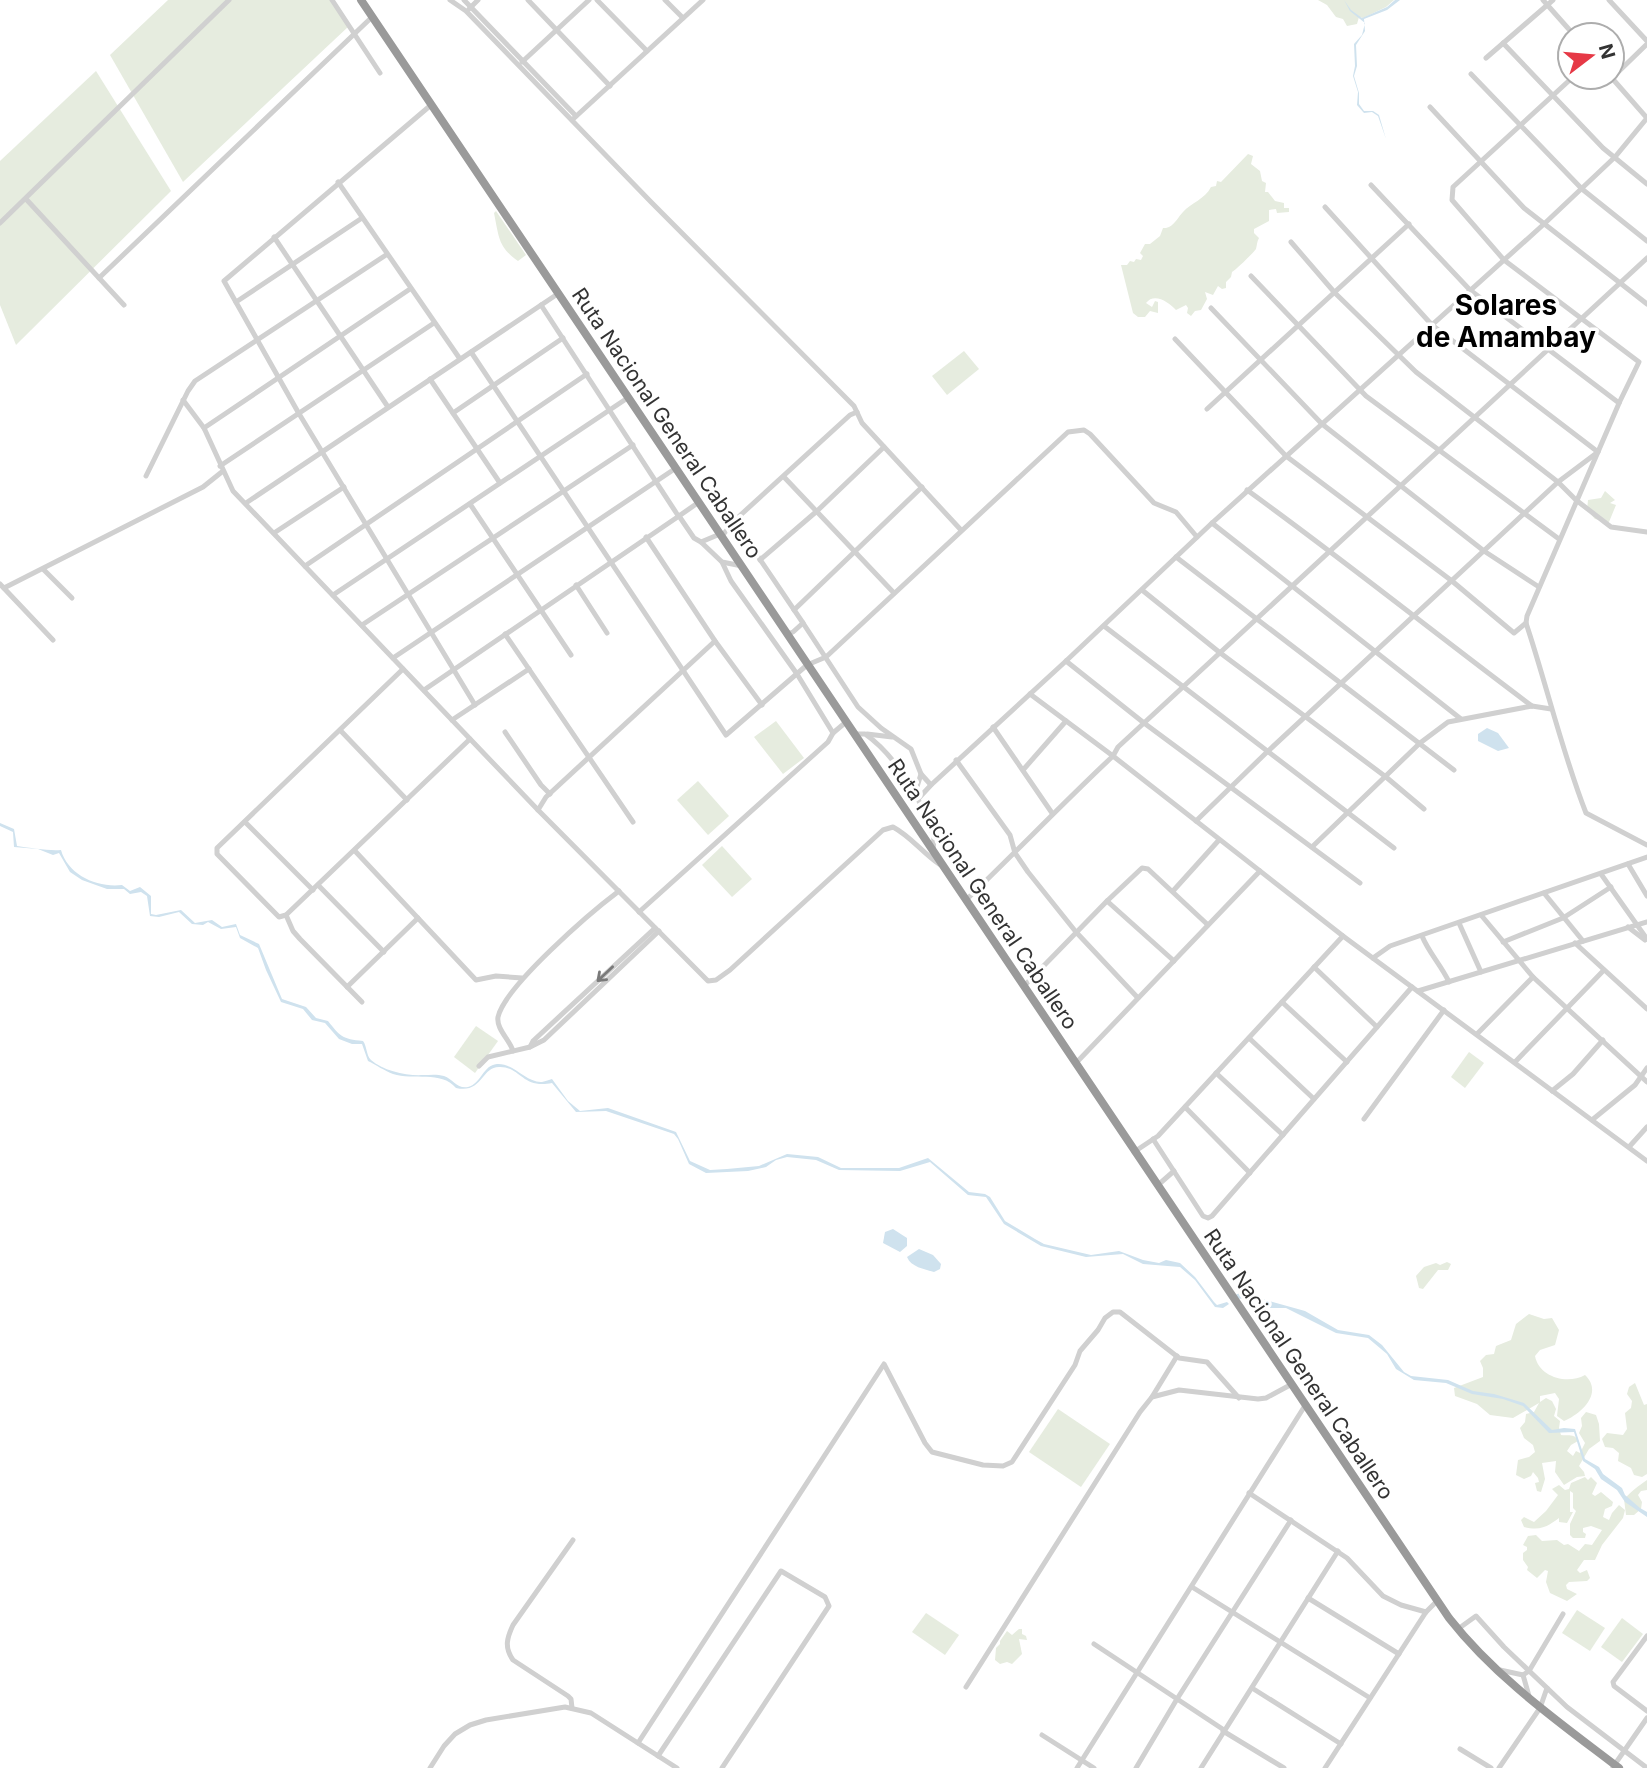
<svg xmlns="http://www.w3.org/2000/svg" width="1647" height="1768" font-family="Inter,sans-serif">
<style>
.green{fill:#e6ecdf}
.water{fill:#cfe2ee}
.lines{fill:none;stroke-linecap:round;stroke-linejoin:round}
.minor{stroke:#d0d0d0;stroke-width:5}
.highway{stroke:#9a9a9a;stroke-width:8}
.oneway{stroke:#7a7a7a}
.labels{text-anchor:middle;dominant-baseline:central;stroke-width:7;stroke-linejoin:round;paint-order:stroke}
.street-label{font-size:21px;fill:#333;stroke:#fff}
.district-label{font-size:28px;font-weight:bold;fill:#000;stroke:#fff}
</style>
<rect width="100%" height="100%" fill="#fff"/>
<g class="green">
<polygon points="168,0 330,0 349,26 183,182 110,55"/>
<polygon points="1318,0 1394,0 1386,7 1363,18 1359,17 1357,24 1347,26 1343,19 1336,17 1327,5"/>
<polygon points="96,71 171,191 16,345 0,305 0,161"/>
<path d="M1248 154 1253 156 1251 164 1260 171 1262 181 1266 183 1265 192H1268L1275 201 1284 203V208H1289V212L1277 213 1276 209 1269 210V221L1254 229V233L1259 238C1257 241 1257 245 1256 249 1254 252 1236 270 1232 272L1231 277 1226 282V288L1222 289 1218 286 1213 295 1205 292 1207 299 1201 310 1195 311 1191 316 1187 313 1188 308 1186 305 1176 310C1169 302 1154 292 1146 303L1152 307 1155 301 1158 302V313L1150 311 1145 317H1138L1133 313 1121 265H1127L1130 261 1134 262 1136 259 1141 260 1143 256 1140 253 1145 244H1150L1160 236 1163 228C1165 228 1167 228 1169 227 1175 224 1179 216 1183 212 1191 203 1205 199 1211 187L1216 186 1217 181 1221 182Z"/>
<path d="M496 211 526 255 518 261C498 247 499 237 494 213Z"/>
<polygon points="964,351 979,369 947,395 932,376"/>
<polygon points="1605,491 1615,500 1610,503 1616,505 1609,522 1595,519 1587,510 1588,500 1601,498"/>
<polygon points="776,721 804,758 783,774 754,737"/>
<polygon points="698,781 729,816 708,835 677,800"/>
<polygon points="722,846 752,879 732,897 702,865"/>
<polygon points="476,1026 498,1041 475,1073 454,1057"/>
<polygon points="1469,1052 1484,1063 1465,1088 1451,1077"/>
<polygon points="1447,1262 1451,1264 1448,1270 1438,1270 1423,1289 1419,1288 1416,1276 1424,1267 1436,1263 1440,1265"/>
<path d="M1529 1314 1544 1319 1552 1318 1559 1330 1555 1345 1540 1350 1535 1356C1539 1377 1567 1385 1585 1375 1604 1393 1581 1414 1564 1421L1557 1416 1559 1399 1555 1393 1540 1396V1402L1546 1398 1552 1401 1556 1409 1554 1416 1560 1421 1559 1428 1561 1435C1568 1436 1575 1433 1578 1441L1571 1445 1567 1451 1573 1456 1576 1451 1580 1453 1585 1443 1579 1433 1582 1426 1581 1418 1586 1412 1596 1415 1599 1424 1600 1441 1589 1449 1579 1466 1584 1472 1585 1476 1577 1477 1564 1485 1555 1472 1556 1461 1542 1463 1545 1479 1541 1492 1537 1491 1535 1483 1539 1482 1538 1478 1533 1472 1531 1476 1524 1479 1516 1475 1518 1460 1529 1457 1535 1452 1533 1445 1524 1438 1520 1428 1525 1422 1526 1414 1534 1412 1539 1403 1513 1418 1490 1415 1477 1404 1455 1396 1454 1388 1483 1377V1368L1480 1361 1486 1355 1494 1354 1496 1346 1511 1340 1516 1324Z"/>
<polygon points="1635,1383 1644,1405 1647,1404 1647,1474 1642,1477 1634,1475 1631,1468 1618,1461 1619,1453 1613,1448 1605,1447 1602,1439 1607,1433 1623,1435 1627,1429 1625,1413 1631,1408 1632,1401 1627,1394 1629,1387"/>
<polygon points="1058,1409 1110,1444 1081,1487 1029,1452"/>
<path d="M1585 1477 1588 1480 1591 1477 1597 1483 1592 1494 1595 1496 1601 1492 1613 1502 1612 1506 1605 1509 1603 1517 1609 1520 1612 1513 1619 1505 1625 1510 1623 1518 1602 1545 1595 1560H1584L1577 1570 1580 1573 1587 1570 1590 1578 1587 1581 1569 1582 1566 1585 1567 1589 1577 1594 1567 1601 1550 1593 1546 1582 1548 1571 1545 1570 1537 1578 1527 1570 1528 1567 1523 1560V1553L1527 1550V1547L1523 1545 1528 1536 1536 1535 1542 1541 1557 1540 1564 1545 1568 1544 1579 1551 1585 1544 1592 1545 1602 1530 1591 1526 1583 1528V1532L1586 1534 1585 1538H1573L1570 1535V1524L1576 1511 1573 1508V1493L1570 1491V1512H1573L1567 1523 1559 1522V1518C1547 1527 1540 1531 1524 1527L1521 1520 1524 1517 1534 1522 1546 1511 1558 1495 1552 1489 1559 1485 1565 1490 1569 1489 1571 1483Z"/>
<path d="M1647 1480V1490L1641 1491 1638 1495 1642 1502 1641 1509 1634 1515H1626L1624 1499C1632 1491 1638 1486 1647 1480Z"/>
<polygon points="1577,1610 1605,1628 1590,1651 1562,1633"/>
<polygon points="926,1613 959,1635 945,1655 912,1632"/>
<polygon points="1622,1618 1643,1634 1622,1662 1601,1647"/>
<polygon points="1019,1629 1022,1629 1022,1634 1026,1636 1027,1640 1019,1639 1022,1654 1012,1664 1007,1662 1000,1664 995,1660 996,1648 1000,1644 1000,1641 1007,1631 1012,1635"/>
</g>
<g class="water">
<polygon points="1344,0 1351,10 1362,18 1387,7 1395,0 1400,0 1387,10 1364,19 1365,31 1356,45 1357,66 1354,76 1359,93 1359,104 1364,111 1373,111 1379,115 1386,139 1378,116 1372,112 1364,113 1357,105 1358,92 1353,76 1355,66 1354,44 1362,35 1365,23 1350,11"/>
<polygon points="1487,728 1498,733 1509,748 1498,751 1478,741 1478,734"/>
<path d="M0 823 14 829 17 846C32 848 48 851 61 850 68 875 97 888 122 885L130 891 140 887 151 896V914L156 915 181 910 195 923 212 920 222 927 236 924 240 935 259 944 282 999 306 1007 316 1018 328 1021C340 1036 342 1039 363 1041 367 1046 366 1055 371 1060 383 1071 407 1076 423 1075 430 1075 437 1074 444 1076 453 1079 457 1089 468 1087 481 1084 483 1065 497 1064 514 1063 526 1083 542 1082 546 1081 549 1080 552 1079L568 1101 580 1111 608 1108 676 1132 690 1161 710 1170 727 1169 759 1166 787 1154 818 1157 841 1168H899L928 1158 969 1192 985 1194 990 1197 1005 1221 1035 1239 1044 1244 1091 1255 1119 1251 1143 1260 1159 1263 1166 1260 1180 1263 1195 1277 1214 1302 1217 1305 1227 1302 1229 1304 1223 1308 1215 1307 1195 1280 1180 1267 1143 1264 1123 1254 1086 1257 1041 1246 1004 1224 986 1197 968 1195 930 1162 900 1171 839 1170 816 1160 787 1157 776 1160 766 1167 748 1171 706 1173 689 1164 678 1139 674 1134 606 1111 576 1112 552 1083C522 1089 521 1067 500 1067 481 1066 483 1094 456 1088 441 1070 413 1081 393 1074 385 1071 376 1065 368 1061L362 1044H352L339 1039 325 1023 312 1020 303 1009 281 1002 266 970 258 948 240 938 236 927 221 929 208 922 203 925 192 924 179 912 159 917 150 916 147 896 141 892 130 894 124 889H107L82 880 70 872 59 853 53 855 38 849 14 847 13 832 0 826Z"/>
<polygon points="893,1229 907,1238 907,1246 900,1252 883,1243 885,1232"/>
<path d="M919 1249 933 1255 941 1264 940 1269 934 1272C924 1269 911 1267 907 1257Z"/>
<polygon points="1240,1293 1305,1311 1338,1330 1369,1335 1382,1345 1404,1372 1411,1376 1448,1380 1473,1391 1494,1394 1524,1403 1552,1430 1564,1428 1575,1429 1585,1459 1599,1467 1603,1474 1622,1488 1625,1495 1640,1508 1647,1512 1647,1517 1625,1502 1617,1490 1601,1479 1595,1469 1583,1461 1574,1432 1549,1433 1523,1406 1503,1399 1472,1394 1446,1383 1414,1380 1396,1369 1387,1354 1368,1338 1336,1333 1286,1308 1268,1308 1244,1298 1238,1299 1235,1295"/>
</g>
<g class="lines">
<g class="minor">
<polyline points="332,0 380,73"/>
<polyline points="450,0 466,11 651,202 854,406 862,423 961,530"/>
<polyline points="464,0 576,116"/>
<polyline points="528,0 610,86"/>
<polyline points="597,0 647,51"/>
<polyline points="665,0 683,18"/>
<polyline points="1543,0 1574,35"/>
<polyline points="1609,0 1647,41"/>
<polyline points="469,9 478,0"/>
<polyline points="1503,43 1603,148 1647,184"/>
<polyline points="1486,58 1553,0"/>
<polyline points="522,62 589,0"/>
<polyline points="1471,74 1582,189 1647,241"/>
<path d="M1573 77 1453 187 1452 200 1504 260 1639 362 1620 401 1527 616 1526 623C1547 686 1562 752 1586 813L1647 845"/>
<polyline points="1611,77 1647,118"/>
<polyline points="1612,78 1647,44"/>
<polyline points="431,105 224,281 298,412 475,705"/>
<polyline points="1430,107 1524,208 1647,304"/>
<polyline points="572,120 703,0"/>
<polyline points="338,182 460,359"/>
<polyline points="1371,185 1470,290 1619,403"/>
<polyline points="26,199 124,305"/>
<polyline points="0,223 229,0"/>
<polyline points="274,237 388,407"/>
<polyline points="1291,242 1335,293 1416,372 1558,482 1576,500 1611,527 1647,532"/>
<polyline points="1251,276 1366,396 1559,539"/>
<polyline points="99,278 372,17"/>
<polyline points="236,302 362,218"/>
<polyline points="541,305 677,514 679,516 699,502"/>
<polyline points="1211,308 1322,424 1484,551 1539,587"/>
<polyline points="1175,339 1286,456 1452,581 1514,633 1526,623"/>
<polyline points="471,352 726,735 807,665 826,657 1068,432 1084,430 1090,434 1154,503 1176,512 1197,537"/>
<polyline points="430,379 500,483"/>
<path d="M183 400 204 428 233 491 538 810 708 981 716 980 730 970 883 830 893 827C910 836 922 852 939 864"/>
<polyline points="1207,409 1409,224"/>
<polyline points="453,413 563,338"/>
<polyline points="204,428 410,289"/>
<polyline points="220,466 434,323"/>
<polyline points="146,476 188,391 195,381 386,255"/>
<polyline points="784,477 894,593"/>
<path d="M1247 490C1344 560 1437 635 1532 706"/>
<polyline points="246,503 559,293"/>
<polyline points="470,504 571,655"/>
<polyline points="734,521 803,623 793,632 787,634"/>
<polyline points="1212,523 1461,719"/>
<polyline points="274,533 344,487"/>
<polyline points="722,536 734,521 850,415 857,412"/>
<polyline points="646,537 715,641 762,705"/>
<polyline points="701,542 722,562 742,566"/>
<polyline points="1176,557 1454,770"/>
<polyline points="760,560 817,511 884,447"/>
<polyline points="722,562 731,581 797,674 833,733"/>
<polyline points="305,566 587,374"/>
<polyline points="43,569 72,598"/>
<polyline points="0,584 53,640"/>
<polyline points="576,585 607,633"/>
<polyline points="4,588 203,487 223,471"/>
<polyline points="1142,590 1219,652 1386,777 1424,809"/>
<polyline points="333,595 629,397"/>
<polyline points="794,610 922,487"/>
<polyline points="803,623 858,707 881,728 911,749 921,774 931,785"/>
<polyline points="362,625 633,445"/>
<polyline points="1104,626 1394,848"/>
<polyline points="505,634 633,822"/>
<polyline points="393,658 676,468"/>
<polyline points="1066,661 1144,723 1360,883"/>
<polyline points="403,669 217,848 217,854 279,917 286,915 470,739"/>
<polyline points="424,690 679,516 694,538 701,542 720,534"/>
<polyline points="1030,694 1113,756 1343,936 1647,1161"/>
<polyline points="452,720 529,669"/>
<polyline points="993,727 1052,813"/>
<polyline points="340,730 407,800"/>
<polyline points="505,732 541,785 550,794"/>
<path d="M855 734H865C887 749 906 776 918 799"/>
<polyline points="867,734 892,737"/>
<polyline points="956,760 1010,835 1015,853 1028,872 1076,932 1138,998"/>
<polyline points="1023,770 1066,721"/>
<polyline points="915,793 921,774"/>
<polyline points="538,810 546,797 715,641"/>
<polyline points="1196,821 1267,752 1558,482 1598,452 1432,325 1325,207"/>
<polyline points="245,822 313,890"/>
<polyline points="1312,847 1420,743 1448,722 1532,706 1551,709"/>
<polyline points="355,851 476,980 496,976 522,978"/>
<polyline points="933,852 934,836 918,799 931,785 1066,661 1212,523 1544,224 1615,157 1647,118"/>
<polyline points="1628,864 1647,896"/>
<polyline points="1601,874 1647,939"/>
<polyline points="318,885 384,952"/>
<polyline points="1173,891 1219,840"/>
<polyline points="1544,893 1583,941"/>
<path d="M966 900C1016 852 1063 803 1113 756L1118 747 1647 258"/>
<polyline points="1107,901 1174,961"/>
<polyline points="639,912 828,742 833,733 846,722"/>
<polyline points="286,915 293,931 300,939 362,1002"/>
<polyline points="1481,915 1533,977 1647,1082"/>
<polyline points="1459,923 1481,972"/>
<polyline points="1628,927 1645,940"/>
<polyline points="655,928 533,1041 530,1047 544,1040 659,931"/>
<path d="M1422 936C1429 953 1441 965 1449 982"/>
<polyline points="1503,942 1563,918 1611,887"/>
<polyline points="1575,943 1647,1009"/>
<polyline points="1373,958 1390,946 1647,857"/>
<polyline points="1314,967 1377,1027"/>
<polyline points="1024,986 1107,901 1142,868 1148,869 1208,925"/>
<polyline points="347,987 418,918"/>
<polyline points="1418,991 1647,922"/>
<polyline points="1282,1002 1347,1062"/>
<polyline points="1477,1034 1533,977"/>
<polyline points="1249,1038 1314,1099"/>
<path d="M513 1051C510 1040 496 1029 498 1017 505 986 591 912 619 891"/>
<polyline points="1515,1062 1604,970"/>
<polyline points="1076,1063 1260,871"/>
<polyline points="479,1066 488,1057 530,1047"/>
<polyline points="1216,1073 1283,1135"/>
<polyline points="1552,1091 1573,1074 1603,1040"/>
<polyline points="1185,1107 1250,1173"/>
<polyline points="1364,1119 1444,1010"/>
<polyline points="1592,1120 1635,1085 1647,1068"/>
<polyline points="1153,1139 1203,1216 1208,1218 1212,1216 1412,987"/>
<polyline points="1629,1147 1647,1127"/>
<polyline points="1134,1152 1158,1136 1343,936"/>
<polyline points="1158,1185 1174,1171"/>
<polyline points="1152,1397 1177,1356"/>
<polyline points="1249,1493 1347,1558 1383,1596 1401,1605 1426,1612"/>
<polyline points="1192,1587 1370,1698"/>
<polyline points="1308,1598 1399,1654"/>
<polyline points="1458,1629 1476,1616 1504,1647 1567,1707 1647,1768"/>
<polyline points="1647,1636 1613,1682 1614,1686 1647,1711"/>
<polyline points="1094,1644 1224,1730"/>
<polyline points="1500,1670 1523,1675 1529,1671 1563,1614"/>
<polyline points="1523,1675 1529,1696"/>
<polyline points="966,1687 1140,1412 1152,1397 1179,1390 1258,1399 1266,1398 1292,1384"/>
<polyline points="1252,1688 1341,1744"/>
<path d="M572 1708 571 1699 568 1696 513 1660C504 1647 507 1638 513 1625L573 1540"/>
<polyline points="1223,1731 1284,1768"/>
<polyline points="1042,1735 1094,1768"/>
<polyline points="638,1743 884,1364 925,1443 932,1452 983,1465 1003,1466 1012,1462 1075,1365 1080,1351 1098,1330 1105,1318 1113,1312 1120,1312 1179,1358 1207,1362 1239,1398"/>
<polyline points="1460,1749 1491,1768"/>
<polyline points="658,1756 781,1571 825,1597 829,1606 722,1768"/>
<polyline points="1613,1767 1647,1718"/>
<polyline points="430,1768 444,1746 455,1734 470,1725 486,1720 565,1707 591,1713 677,1768"/>
<polyline points="1077,1768 1306,1404"/>
<polyline points="1136,1768 1177,1699 1291,1520"/>
<polyline points="1201,1768 1338,1551"/>
<polyline points="1325,1768 1426,1612 1438,1600"/>
<polyline points="1499,1768 1540,1708 1547,1688"/>
</g>
<path class="highway" d="M361 0 1449 1618C1496 1678 1559 1722 1619 1768"/>
</g>
<defs><path id="oneway-shaft" d="M-6 0H5M1.5-3L5.5 0L1.5 3" fill="none" stroke-width="1.6" stroke-linecap="round" stroke-linejoin="round" transform="scale(1.75)"/></defs>
<use class="oneway" href="#oneway-shaft" transform="translate(605 974) rotate(137)"/>
<g class="labels">
<g class="street-label">
<text transform="translate(667 423) rotate(56)">Ruta Nacional General Caballero</text>
<text transform="translate(983 894) rotate(56)">Ruta Nacional General Caballero</text>
<text transform="translate(1299 1364) rotate(56)">Ruta Nacional General Caballero</text>
</g>
<g class="district-label">
<text x="1506" y="305">Solares<tspan x="1506" dy="32">de Amambay</tspan></text>
</g>
</g>
<g transform="translate(1591 56) rotate(74)"><circle r="33" fill="#ffffff" stroke="#adadad" stroke-width="2"/>
<path d="M0-5L12 26L0 18L-12 26Z" fill="#e63946"/>
<text y="-10" font-size="19" font-weight="bold" text-anchor="middle" fill="#333333">N</text>
</g>
</svg>
